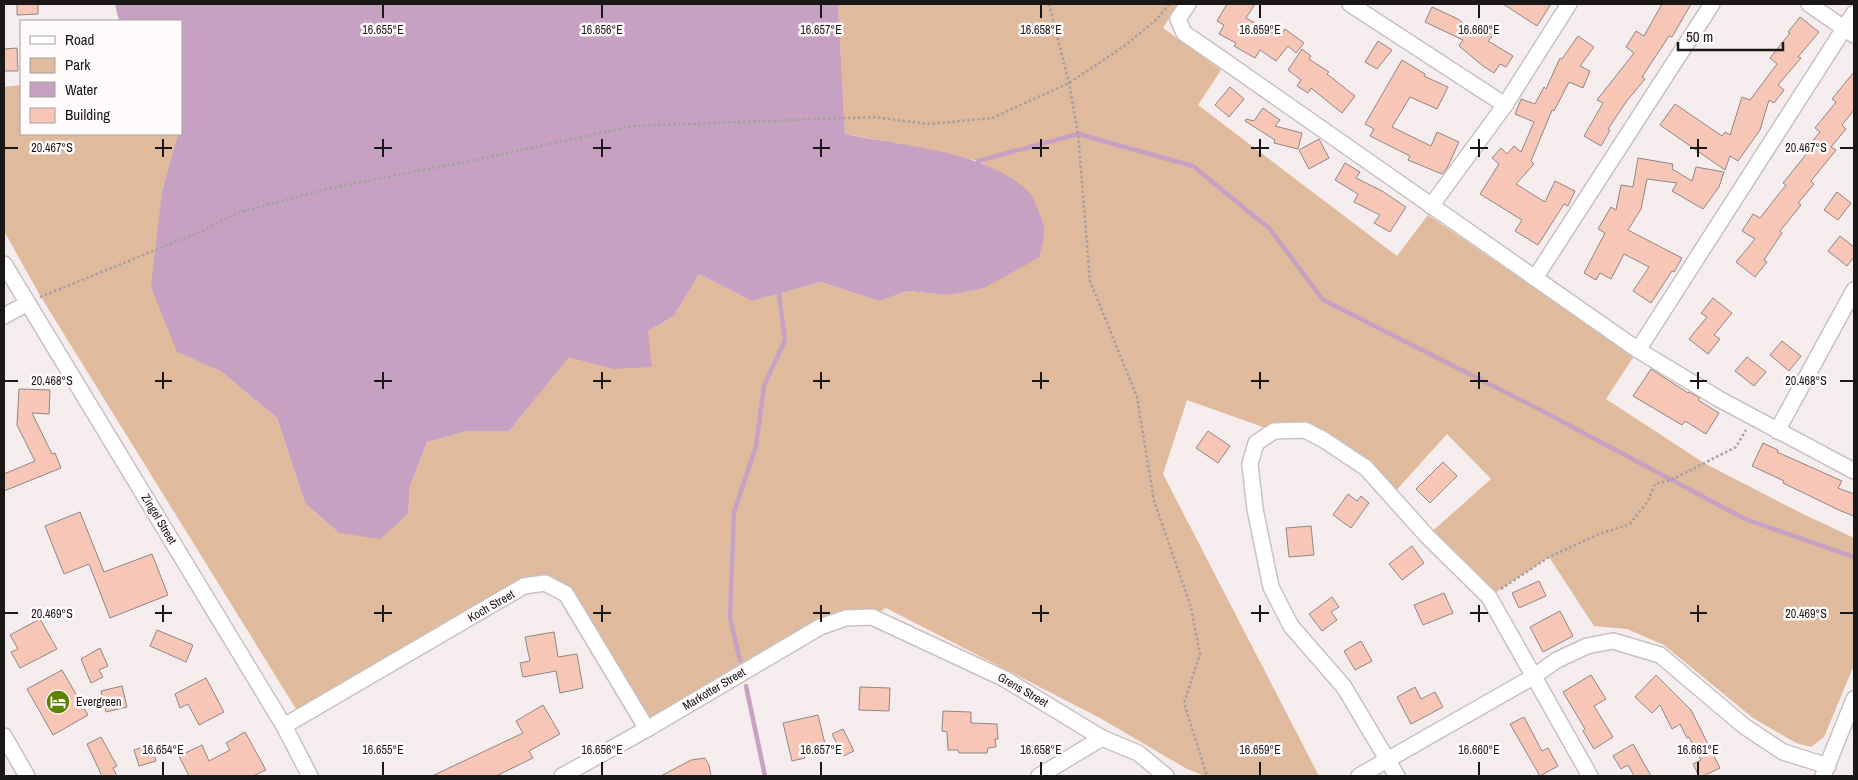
<svg xmlns="http://www.w3.org/2000/svg" width="1858" height="780" font-family="'Archivo Narrow',sans-serif">
<style>
.green{fill:#e0ba9c}
.water{fill:#c6a1c1}
.lines{fill:none;stroke-linecap:round;stroke-linejoin:round}
.stream{stroke:#c6a1c1;stroke-width:4.5}
.building{fill:#f7c6b7;stroke:#8f8785}
.street-casing{stroke:#cac1c1;stroke-width:18}
.path{stroke:#a7a0a1;stroke-width:2.5;stroke-dasharray:2.5 2.5;stroke-linecap:butt}
.street{stroke:#fff;stroke-width:15}
.ticks{fill:none;stroke:#1a1717;stroke-width:2}
.labels{text-anchor:middle;dominant-baseline:central;stroke-width:5;stroke-linejoin:round;paint-order:stroke}
.street-label{font-size:12px;fill:#1a1717;stroke:#fffbfb}
.poi-label{font-size:12px;fill:#1a1717;stroke:#fffbfb;text-anchor:start}
.ticks-label{font-size:12px;text-anchor:middle;fill:#1a1717;stroke:#fffbfb;stroke-width:5;stroke-linejoin:round;paint-order:stroke}
</style>
<rect width="100%" height="100%" fill="#f5eced"/>
<polygon class="green" points="838,4 1178,4 1163,28 1221,70 1198,105 1397,256 1428,215 1634,356 1606,399 1704,463 1801,513 1854,538 1854,665 1824,737 1811,747 1796,743 1753,718 1664,645 1627,629 1594,626 1549,557 1489,597 1427,536 1491,479 1447,434 1391,496 1324,440 1274,431 1187,400 1163,474 1319,776 1205,776 1187,769 1100,718 886,608 872,617 846,618 647,729 566,594 524,586 301,717 41,297 4,231 4,87 21,85 21,134 178,134 162,191 177,352 222,372 277,418 305,503 339,533 408,514 410,486 427,442 467,431 509,431 569,356 612,369 648,331 674,316 699,274 752,301 821,282 879,301 908,291 947,295 1040,257 1044,227 1030,193 1011,179 978,161 923,148 845,134"/>
<path class="water" d="M115 4H838L845 134C901 146 986 150 1029 192 1033 196 1043 220 1044 227 1045 236 1041 248 1040 257L984 288 947 295 908 291 879 301 821 282 752 301 699 274 674 316 648 331 652 367 612 369 569 357 509 431H467L427 442 410 486 408 514 380 539 339 533 305 503 277 418 222 372 177 352 151 287 162 191 178 134H181V21H119Z"/>
<g class="lines">
<g class="stream">
<polyline points="978,161 1078,134 1193,166 1270,229 1323,300 1535,407 1745,519 1854,557"/>
<polyline points="740,660 730,618 734,512 756,446 764,386 785,340 779,294"/>
<polyline points="746,686 765,776"/>
</g>
</g>
<g class="building">
<polygon points="17,4 38,4 38,14 17,15"/>
<polygon points="1227,4 1255,4 1246,18 1280,37 1285,29 1304,43 1296,53 1288,46 1276,61 1260,50 1255,58 1234,46 1236,43 1219,34 1224,25 1217,21"/>
<polygon points="1503,4 1551,4 1537,26"/>
<polygon points="1662,4 1691,4 1672,37 1669,36 1642,77 1645,79 1626,102 1608,129 1610,130 1601,146 1584,136 1603,103 1597,100 1634,53 1626,47 1636,31 1644,36"/>
<polygon points="1432,7 1458,19 1478,35 1483,28 1493,35 1488,41 1513,56 1506,67 1500,64 1494,73 1483,66 1459,46 1463,40 1425,22"/>
<polygon points="1800,17 1819,32 1798,57 1801,58 1778,85 1784,90 1774,103 1769,100 1760,130 1738,161 1730,156 1725,170 1660,125 1675,104 1722,136 1725,132 1730,135 1742,97 1750,100 1777,64 1770,58 1790,33 1788,32"/>
<polygon points="1578,36 1594,47 1580,66 1590,71 1583,88 1569,82 1554,111 1552,110 1531,161 1534,164 1516,184 1545,202 1555,181 1575,191 1568,206 1564,204 1538,245 1515,231 1522,220 1480,194 1499,164 1492,158 1501,148 1507,154 1514,146 1521,152 1534,122 1515,114 1521,99 1535,104 1544,87 1546,89 1560,58 1562,59"/>
<polygon points="1378,41 1392,50 1377,69 1365,62"/>
<polygon points="17,48 18,71 4,71 4,49"/>
<polygon points="1302,49 1311,56 1309,59 1329,72 1327,74 1355,96 1342,113 1311,88 1308,93 1297,86 1301,80 1288,70"/>
<polygon points="1402,60 1425,74 1424,76 1448,87 1437,109 1410,97 1392,127 1431,146 1437,132 1459,142 1447,168 1442,174 1408,160 1410,156 1370,136 1374,129 1365,124"/>
<polygon points="1854,72 1854,110 1842,125 1846,129 1831,147 1836,150 1811,181 1814,184 1798,203 1801,205 1780,231 1782,233 1764,260 1767,262 1755,277 1736,262 1755,239 1742,231 1753,214 1760,218 1786,185 1783,183 1808,152 1805,150 1820,132 1815,128 1836,102 1832,99"/>
<polygon points="1230,87 1244,99 1229,117 1215,105"/>
<polygon points="1263,108 1280,120 1275,126 1302,133 1298,149 1274,143 1275,140 1245,121 1246,119 1254,121"/>
<polygon points="1319,139 1329,158 1309,169 1299,150"/>
<polygon points="1638,158 1673,164 1672,169 1692,181 1696,167 1724,172 1719,187 1703,209 1672,191 1677,183 1647,179 1641,209 1628,230 1682,258 1674,272 1672,271 1651,303 1633,291 1649,267 1624,254 1611,279 1600,273 1596,280 1584,273 1605,233 1598,229 1611,207 1616,210 1621,185 1633,187"/>
<polygon points="1345,163 1360,172 1356,178 1382,191 1406,207 1390,232 1374,223 1380,215 1354,202 1358,194 1335,180"/>
<polygon points="1837,192 1851,203 1838,220 1824,210"/>
<polygon points="1840,236 1854,247 1854,257 1847,266 1828,251"/>
<polygon points="1713,298 1732,313 1714,335 1720,339 1708,354 1689,339 1707,317 1701,313"/>
<polygon points="1782,341 1801,356 1789,371 1770,355"/>
<polygon points="1747,357 1766,372 1754,386 1735,371"/>
<polygon points="1651,369 1688,393 1689,392 1700,398 1698,400 1719,413 1706,434 1685,421 1682,425 1633,396"/>
<polygon points="19,389 50,390 49,414 32,413 52,454 55,453 61,468 4,491 4,474 35,461 17,425"/>
<polygon points="1208,431 1230,446 1218,463 1196,448"/>
<polygon points="1763,443 1778,450 1777,452 1842,481 1838,488 1854,494 1854,516 1841,511 1783,483 1784,481 1752,466"/>
<polygon points="1443,462 1457,476 1430,503 1416,489"/>
<polygon points="1348,494 1357,501 1361,496 1369,503 1351,528 1333,515"/>
<polygon points="80,512 104,572 152,554 168,595 110,618 89,564 64,574 45,526"/>
<polygon points="1311,526 1314,555 1289,557 1286,528"/>
<polygon points="1412,546 1424,563 1402,580 1389,564"/>
<polygon points="1539,581 1546,596 1519,608 1512,593"/>
<polygon points="1444,593 1453,613 1423,625 1414,605"/>
<polygon points="1332,597 1339,607 1331,612 1337,620 1322,631 1309,614"/>
<polygon points="1560,611 1573,636 1543,652 1530,627"/>
<polygon points="40,619 57,649 20,668 11,652 18,649 10,635"/>
<polygon points="157,630 193,645 186,662 150,646"/>
<polygon points="554,632 558,657 577,654 583,688 560,693 556,671 523,677 520,663 530,661 525,637"/>
<polygon points="1361,641 1372,661 1355,670 1344,651"/>
<polygon points="100,648 108,666 99,670 103,677 91,683 81,659"/>
<polygon points="62,670 88,715 53,735 27,689"/>
<polygon points="1591,675 1606,699 1594,706 1613,737 1594,749 1583,731 1585,729 1563,692"/>
<polygon points="1656,675 1691,710 1720,768 1703,776 1699,776 1693,764 1701,760 1689,737 1687,738 1680,724 1672,729 1660,705 1652,713 1635,697"/>
<polygon points="206,678 224,712 199,725 188,704 180,708 175,694"/>
<polygon points="122,686 127,707 106,712 101,691"/>
<polygon points="860,687 890,688 889,711 859,710"/>
<polygon points="1415,687 1421,699 1435,692 1443,707 1411,724 1397,697"/>
<polygon points="543,705 560,734 529,751 533,758 496,776 432,776 523,733 516,721"/>
<polygon points="943,711 971,712 971,723 997,724 998,739 995,739 996,747 988,748 987,753 959,753 958,750 948,750 947,732 942,731"/>
<polygon points="818,715 825,744 803,749 805,758 792,761 783,723"/>
<polygon points="1524,717 1542,751 1548,748 1558,766 1540,776 1510,724"/>
<polygon points="843,729 854,751 843,756 832,734"/>
<polygon points="245,732 266,770 253,776 189,776 179,756 202,745 209,761 230,750 226,743"/>
<polygon points="101,737 117,766 113,768 117,776 102,776 87,744"/>
<polygon points="151,744 156,761 139,766 134,750"/>
<polygon points="1633,744 1651,776 1634,776 1628,765 1621,769 1613,756"/>
<polygon points="705,758 709,765 711,776 661,776 691,760"/>
</g>
<g class="lines">
<g class="street-casing">
<g id="street">
<polyline points="1188,4 1178,19 1184,33 1226,62 1638,350 1719,399 1854,471"/>
<polyline points="1350,4 1505,105"/>
<polyline points="1809,4 1854,35"/>
<polyline points="1431,206 1505,105 1569,4"/>
<polyline points="4,264 284,726 310,776"/>
<polyline points="1535,278 1712,4"/>
<polyline points="4,316 28,303"/>
<polyline points="1638,350 1854,13"/>
<polyline points="1777,431 1854,290"/>
<polyline points="284,726 524,586 545,583 566,594 647,729"/>
<polyline points="4,736 27,776"/>
<polyline points="562,776 647,729 820,627 846,618 872,617 1005,679 1102,738 1138,753 1166,776"/>
<polyline points="1039,776 1102,738"/>
<polyline points="1359,776 1533,677 1557,660 1587,646 1613,641 1660,655 1744,726 1783,752 1828,766"/>
<polyline points="1397,776 1344,687 1291,626 1271,587 1255,509 1250,464 1256,443 1274,431 1305,430 1324,440 1366,468 1427,536 1489,597 1590,776"/>
<polyline points="1823,776 1854,699"/>
</g>
</g>
<g class="path">
<polyline points="1049,4 1069,83 1078,134 1090,281 1137,397 1154,501 1191,607 1200,654 1184,703 1207,776"/>
<polyline points="40,297 202,231 237,213 335,187 470,161 633,126 874,117 928,124 992,118 1069,83 1127,44 1157,19 1169,4"/>
<polyline points="1501,589 1549,557 1599,534 1630,524 1648,501 1655,484 1671,480 1736,447 1746,430"/>
</g>
<use href="#street" class="street"/>
</g>
<path class="ticks" d="M383 5V18M602 5V18M821 5V18M1041 5V18M1260 5V18M1479 5V18M163 139V157M383 139V157M602 139V157M821 139V157M1041 139V157M1260 139V157M1479 139V157M1698 139V157M5 148H18M155 148H172M374 148H392M593 148H611M813 148H830M1032 148H1049M1251 148H1269M1470 148H1488M1690 148H1707M1840 148H1853M163 372V389M383 372V389M602 372V389M821 372V389M1041 372V389M1260 372V389M1479 372V389M1698 372V389M5 381H18M155 381H172M374 381H392M593 381H611M813 381H830M1032 381H1049M1251 381H1269M1470 381H1488M1690 381H1707M1840 381H1853M163 605V622M383 605V622M602 605V622M821 605V622M1041 605V622M1260 605V622M1479 605V622M1698 605V622M5 613H18M155 613H172M374 613H392M593 613H611M813 613H830M1032 613H1049M1251 613H1269M1470 613H1488M1690 613H1707M1840 613H1853M163 762V775M383 762V775M602 762V775M821 762V775M1041 762V775M1260 762V775M1479 762V775M1698 762V775"/>
<defs>
<g id="hotel-disc" transform="scale(1.25)"><circle r="9.5" fill="#5e8301" stroke="#fffbfb"/><path d="M-6-4.5h1.5V1H6V5H4.5V3h-9V5H-6ZM-4 0a1.8 1.8 0 1 1 3.6 0ZM.5 0V-2.5h3Q6-2.5 6 0Z" fill="#fff"/></g>
</defs>
<g fill-rule="evenodd">
<use href="#hotel-disc" x="58" y="702"/>
</g>
<g class="labels">
<g class="street-label">
<text transform="translate(159 519) rotate(59)">Zingel Street</text>
<text transform="translate(491 606) rotate(-30)">Koch Street</text>
<text transform="translate(714 689) rotate(-31)">Markotter Street</text>
<text transform="translate(1023 690) rotate(30)">Grens Street</text>
</g>
<g class="poi-label">
<text x="76" y="702">Evergreen</text>
</g>
</g>
<g class="ticks-label">
<text x="383" y="34">16.655°E</text>
<text x="602" y="34">16.656°E</text>
<text x="821" y="34">16.657°E</text>
<text x="1041" y="34">16.658°E</text>
<text x="1260" y="34">16.659°E</text>
<text x="1479" y="34">16.660°E</text>
<text x="52" y="152">20.467°S</text>
<text x="1806" y="152">20.467°S</text>
<text x="52" y="385">20.468°S</text>
<text x="1806" y="385">20.468°S</text>
<text x="52" y="618">20.469°S</text>
<text x="1806" y="618">20.469°S</text>
<text x="163" y="754">16.654°E</text>
<text x="383" y="754">16.655°E</text>
<text x="602" y="754">16.656°E</text>
<text x="821" y="754">16.657°E</text>
<text x="1041" y="754">16.658°E</text>
<text x="1260" y="754">16.659°E</text>
<text x="1479" y="754">16.660°E</text>
<text x="1698" y="754">16.661°E</text>
</g>
<rect width="1858" height="780" fill="none" stroke="#1a1717" stroke-width="10"/>
<rect x="20" y="20" width="162" height="115" fill="#fffbfb" stroke="#a3a0a0"/>
<rect x="30" y="36" width="25" height="8" fill="#ffffff" stroke="#a3a0a0"/>
<text x="65" y="45" font-size="15" fill="#1a1717">Road</text>
<rect x="30" y="58" width="25" height="15" fill="#e0ba9c" stroke="#a3a0a0"/>
<text x="65" y="70" font-size="15" fill="#1a1717">Park</text>
<rect x="30" y="82" width="25" height="15" fill="#c6a1c1" stroke="#a3a0a0"/>
<text x="65" y="95" font-size="15" fill="#1a1717">Water</text>
<rect x="30" y="108" width="25" height="15" fill="#f7c6b7" stroke="#a3a0a0"/>
<text x="65" y="120" font-size="15" fill="#1a1717">Building</text>
<path d="M1678 42v8h105v-8" fill="none" stroke="#1a1717" stroke-width="2.5"/>
<text x="1686" y="42" font-size="15" fill="#1a1717" stroke="#fffbfb" stroke-width="4" paint-order="stroke">50 m</text>
</svg>
